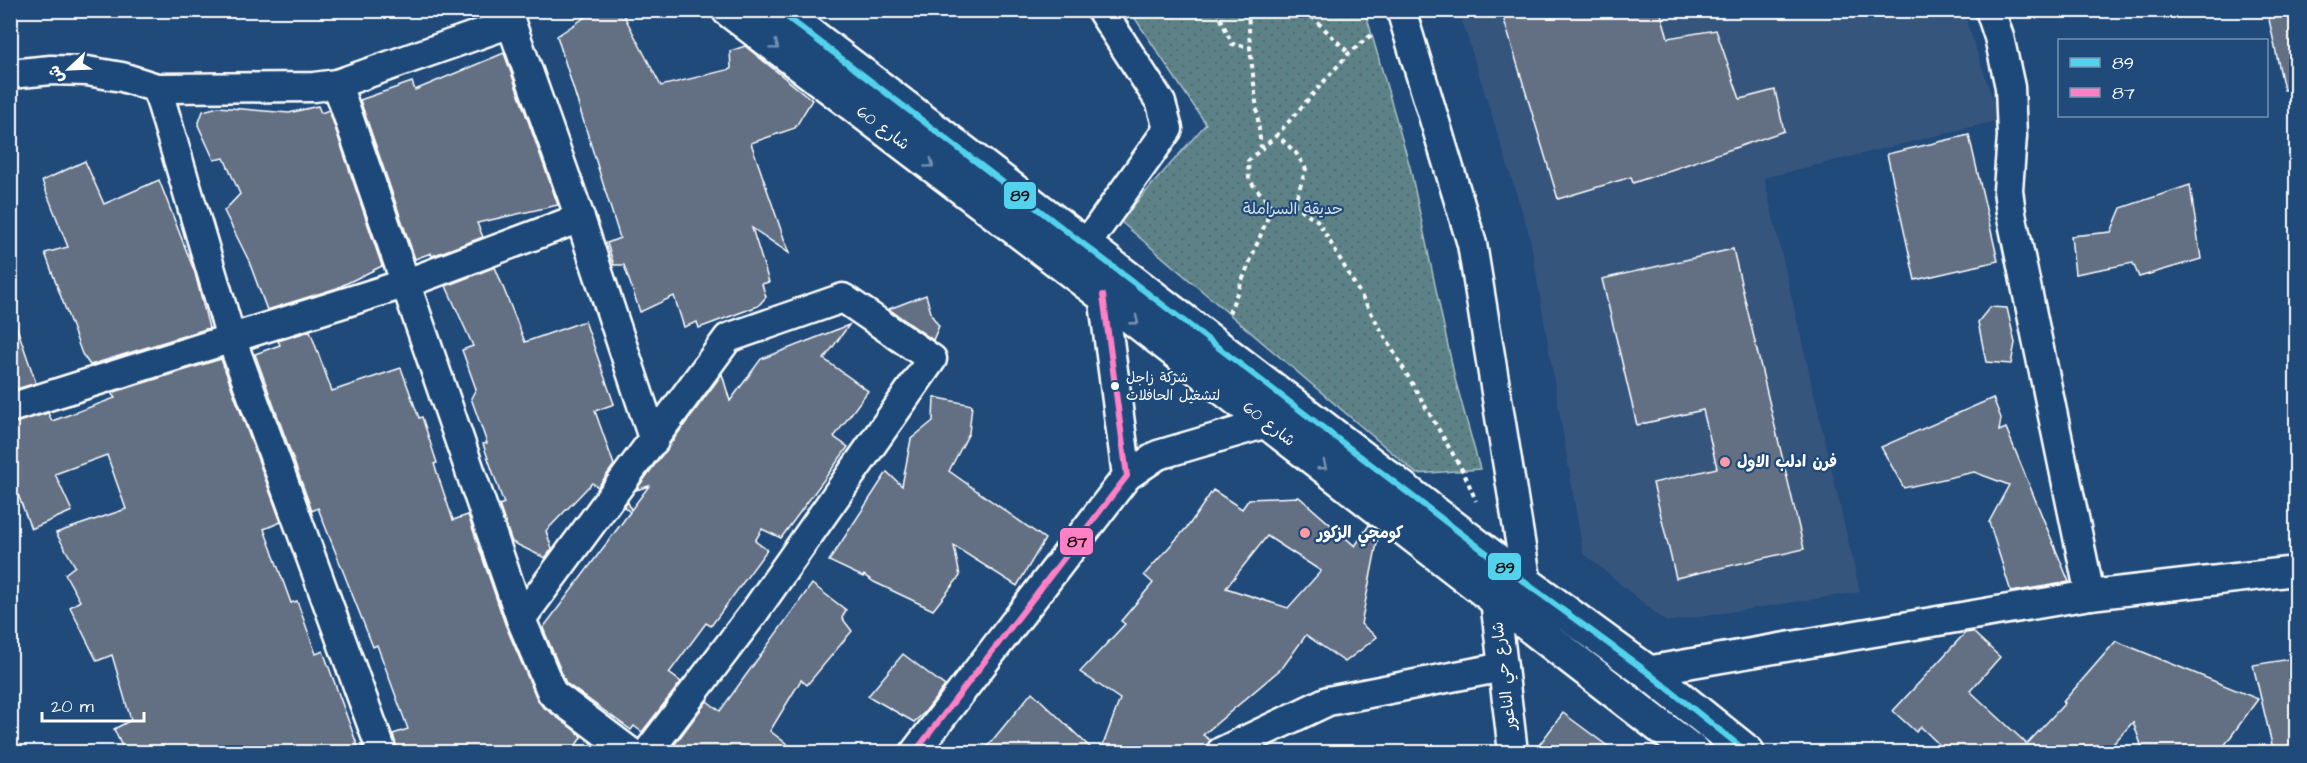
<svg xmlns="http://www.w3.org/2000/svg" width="2307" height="763" font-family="'Architects Daughter','Playpen Sans Arabic',sans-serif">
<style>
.built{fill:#34557d}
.park{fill:url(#park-dots);stroke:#adc0c4;stroke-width:1.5}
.building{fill:#646f84;stroke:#fff;stroke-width:1.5;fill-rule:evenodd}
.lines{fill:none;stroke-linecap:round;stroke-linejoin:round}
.minor-casing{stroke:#fff;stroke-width:33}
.primary-casing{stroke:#fff;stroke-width:38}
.path{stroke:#fff;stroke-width:4;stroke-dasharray:4.5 4.5;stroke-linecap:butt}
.minor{stroke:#1f4a7a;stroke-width:28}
.primary{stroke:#1f4a7a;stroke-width:33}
.bus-1-casing{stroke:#1f4a7a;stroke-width:10}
.bus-2-casing{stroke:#1f4a7a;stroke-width:10}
.bus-1{stroke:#53d2ee;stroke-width:6}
.bus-2{stroke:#ff80c5;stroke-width:6}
.oneway{stroke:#7992af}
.bus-dot{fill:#fff;stroke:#1f4a7a;stroke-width:2}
.poi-dot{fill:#ff9aa2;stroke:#1f4a7a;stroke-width:2}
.labels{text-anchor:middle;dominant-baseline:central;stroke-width:4.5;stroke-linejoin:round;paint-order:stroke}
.bus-label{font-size:14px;fill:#fff;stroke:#1f4a7a;text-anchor:start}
.street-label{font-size:16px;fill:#fff;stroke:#1f4a7a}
.park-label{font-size:16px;fill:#d6e0e1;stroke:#1f4a7a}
.poi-label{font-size:16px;font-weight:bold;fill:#fff;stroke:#1f4a7a;text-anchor:start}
.line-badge{stroke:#1f4a7a;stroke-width:2}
.pale-badge-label{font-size:16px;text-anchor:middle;font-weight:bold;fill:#111}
</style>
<defs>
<pattern id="park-dots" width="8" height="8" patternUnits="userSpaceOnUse" patternTransform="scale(1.5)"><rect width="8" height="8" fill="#5b8288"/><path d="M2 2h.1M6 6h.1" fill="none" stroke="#546a6d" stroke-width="1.8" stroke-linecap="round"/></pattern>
</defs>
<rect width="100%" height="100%" fill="#1f4a7a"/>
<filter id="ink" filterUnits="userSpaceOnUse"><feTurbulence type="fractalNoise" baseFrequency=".0167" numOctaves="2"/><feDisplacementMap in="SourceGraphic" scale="12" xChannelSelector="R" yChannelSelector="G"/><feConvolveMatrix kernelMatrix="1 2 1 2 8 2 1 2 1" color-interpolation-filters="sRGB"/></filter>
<g filter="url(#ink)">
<polygon class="built" points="1459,11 1963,11 2000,120 1764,178 1860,592 1666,622 1583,553 1530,237"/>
<polygon class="park" points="1130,11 1365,11 1410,167 1455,379 1480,469 1417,474 1120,221 1206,124"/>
<g class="building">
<polygon points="596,10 621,10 661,86 731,69 730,51 745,46 812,100 795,128 751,143 789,253 752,228 769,282 762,284 766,297 758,306 699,328 697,322 684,327 674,296 640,312 624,265 614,265 607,243 620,238 557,36"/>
<polygon points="1501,10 1660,10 1668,38 1716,30 1740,99 1775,90 1784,131 1633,183 1631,177 1558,199"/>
<polygon points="2267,10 2296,10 2296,89 2284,90"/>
<polygon points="504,53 558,205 477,223 483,237 432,256 431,253 415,259 360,100 412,82 415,90"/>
<polygon points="318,106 321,113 329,110 382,266 337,288 267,310 248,259 224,211 240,194 224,158 214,160 198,125 203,111 218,107 289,113"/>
<polygon points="1969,135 1998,261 1915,280 1887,154"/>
<polygon points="85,161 104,204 159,180 195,273 209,328 90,365 82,354 45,253 68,247 42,181"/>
<polygon points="2190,185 2201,259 2139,277 2133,263 2075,274 2071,236 2111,232 2121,208"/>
<polygon points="1733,249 1804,549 1676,578 1653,483 1717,468 1703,410 1637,425 1602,279"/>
<polygon points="495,267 525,342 585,321 614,404 595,411 614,465 598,487 592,483 546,531 552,549 545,558 512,542 499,505 504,503 503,501 483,444 487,443 471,398 476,389 462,350 473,346 446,286"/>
<polygon points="926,295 932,316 939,326 933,340 889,309"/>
<polygon points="1990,307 2007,308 2015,343 2011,364 1986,362 1978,322"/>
<polygon points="15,322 36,383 10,391 10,323"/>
<polygon points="849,325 824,359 868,391 834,437 848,447 781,538 762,529 755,541 767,550 711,626 706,623 669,673 681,682 642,732 634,726 631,730 566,683 543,628 630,512 624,507 628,502 631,510 649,486 636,490 722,374 730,401 761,359"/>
<polygon points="310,331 332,391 401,368 419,418 422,417 437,463 434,464 453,520 468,515 505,624 537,699 542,706 582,736 571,753 398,753 393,734 408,729 377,645 373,647 318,508 312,511 255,354 280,345 278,341"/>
<polygon points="221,359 281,522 264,529 291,603 297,601 316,654 323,651 358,747 362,746 365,753 125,753 114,729 131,720 112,655 97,661 70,607 80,601 65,574 75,566 56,533 126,509 107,455 55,474 72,511 31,529 10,473 10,424 48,413 52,421 115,398 111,393"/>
<polygon points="934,397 972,405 969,433 949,471 1045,539 1017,586 954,546 960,576 933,610 874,582 864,575 863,577 829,561 887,472 902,486 911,439 933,421"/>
<polygon points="1993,398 2001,418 1999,431 2006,428 2069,582 2011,592 1989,522 2009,485 1974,472 1904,488 1881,447"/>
<path d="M1213 490 1242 509 1249 499 1299 497 1355 546 1369 525 1379 533 1361 624 1377 637 1345 662 1306 635 1283 667 1203 735 1210 740 1205 753H1100L1120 699 1080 672 1125 624 1121 621 1153 583 1144 575 1189 525ZM1267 536 1321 571 1288 608 1226 588Z"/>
<polygon points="812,584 846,610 842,618 852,631 807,685 801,680 770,731 799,753 669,752 707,701 720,711"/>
<polygon points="1973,632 2000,657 1970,691 2027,744 2065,703 2063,702 2116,641 2258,699 2219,753 2144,753 2133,722 2105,753 1948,753 1921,727 1916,732 1893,711 1965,633"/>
<polygon points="903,654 945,686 924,713 914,722 868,696"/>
<polygon points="2296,658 2296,753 2274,753 2253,665"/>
<polygon points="1032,692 1096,753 982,753"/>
<polygon points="1563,713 1617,753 1533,753"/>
</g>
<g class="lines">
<g class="minor-casing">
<g id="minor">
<polyline points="1401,10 1472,244 1527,584"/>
<polyline points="1990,10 1999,37 2010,87 2012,136 2008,190 2011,213 2090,595"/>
<polyline points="10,74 51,70 87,71 122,77 157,88 314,87 337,84 511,23 580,218 654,441"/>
<polyline points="337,84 521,619 552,693 630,752"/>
<polyline points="157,88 231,338 382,752"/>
<polyline points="1085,246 1168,129 1161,103 1101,10"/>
<polyline points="10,408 407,283 580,218"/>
<polyline points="1127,476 1158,455 1267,423"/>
<polyline points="1495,600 1513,752"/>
<polyline points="521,619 728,338 843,298 932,359 753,614 648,752"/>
<polyline points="1646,671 2090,595 2296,571"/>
<polyline points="915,752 1127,476 1103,295"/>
<polyline points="1221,752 1328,701 1503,667"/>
</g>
</g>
<g class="primary-casing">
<g id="primary">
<polyline points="729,10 1103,295 1693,752"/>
<polyline points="778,10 1527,584 1646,671 1747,752"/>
</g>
</g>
<g class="path">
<polyline points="1217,10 1232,44 1250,47"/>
<polyline points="1248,10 1250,47 1261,148"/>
<polyline points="1305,10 1349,53"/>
<polyline points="1294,205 1306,169 1296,153 1277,135 1349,53 1374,33"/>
<polyline points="1272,207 1249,180 1248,161 1277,135"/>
<polyline points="1229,313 1272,207 1294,205 1318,221 1465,475 1476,501"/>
</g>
<use href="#minor" class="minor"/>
<use href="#primary" class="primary"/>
<g class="bus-1-casing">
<polyline id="bus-1" points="778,10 1527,584 1646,671 1747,752"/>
</g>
<g class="bus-2-casing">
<polyline id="bus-2" points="915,752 1127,476 1103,295"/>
</g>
<use href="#bus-1" class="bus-1"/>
<use href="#bus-2" class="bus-2"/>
</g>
<defs><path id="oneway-chevron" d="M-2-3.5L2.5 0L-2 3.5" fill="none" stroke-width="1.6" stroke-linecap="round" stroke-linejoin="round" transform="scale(1.5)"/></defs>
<g class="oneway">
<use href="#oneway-chevron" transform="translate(775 46) rotate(37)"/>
<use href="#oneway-chevron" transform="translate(930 164) rotate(37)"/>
<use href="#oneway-chevron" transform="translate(1135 321) rotate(38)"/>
<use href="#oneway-chevron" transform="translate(1323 466) rotate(38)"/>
</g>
</g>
<circle class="bus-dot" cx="1115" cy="386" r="5"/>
<g class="poi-dot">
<circle cx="1725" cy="462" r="6"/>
<circle cx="1305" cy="533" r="6"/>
</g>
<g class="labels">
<g class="bus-label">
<text x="1126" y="378">شركة زاجل<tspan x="1126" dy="18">لتشغيل الحافلات</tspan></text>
</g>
<g class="street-label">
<text transform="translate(883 128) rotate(37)">شارع 60</text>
<text transform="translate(1269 424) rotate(38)">شارع 60</text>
<text transform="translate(1504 676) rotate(-97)">شارع حي الناعور</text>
</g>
<g class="park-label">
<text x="1293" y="209">حديقة السراملة</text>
</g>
<g class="poi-label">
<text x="1737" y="462">فرن ادلب الاول</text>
<text x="1317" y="533">كومجي الزكور</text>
</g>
</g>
<g class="line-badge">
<rect x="1003" y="181" width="34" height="29" rx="6" fill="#53d2ee"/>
<rect x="1059" y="527" width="35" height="29" rx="6" fill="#ff80c5"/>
<rect x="1487" y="552" width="35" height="29" rx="6" fill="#53d2ee"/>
</g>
<g class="pale-badge-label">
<text x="1020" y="201">89</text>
<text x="1077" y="547">87</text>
<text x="1505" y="573">89</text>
</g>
<rect width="2307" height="763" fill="none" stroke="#1f4a7a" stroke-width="36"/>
<rect x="18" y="18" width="2271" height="727" fill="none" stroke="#fff" stroke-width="2" filter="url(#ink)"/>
<rect x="2058" y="39" width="210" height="78" fill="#1f4a7a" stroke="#7992af" stroke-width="1.5"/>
<rect x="2070" y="58" width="30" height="9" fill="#53d2ee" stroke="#7992af" stroke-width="1.5"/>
<text x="2112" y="69" font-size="18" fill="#ffffff">89</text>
<rect x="2070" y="88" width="30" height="9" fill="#ff80c5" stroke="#7992af" stroke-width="1.5"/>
<text x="2112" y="99" font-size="18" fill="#ffffff">87</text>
<g transform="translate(69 69) rotate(247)" stroke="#1f4a7a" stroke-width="4.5" paint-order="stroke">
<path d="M0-4.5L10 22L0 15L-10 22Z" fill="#ffffff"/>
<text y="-9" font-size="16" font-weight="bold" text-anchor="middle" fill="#ffffff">ش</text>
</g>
<path d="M42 712v9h102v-9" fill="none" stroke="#ffffff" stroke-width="3"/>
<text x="51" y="712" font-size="18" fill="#ffffff" stroke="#1f4a7a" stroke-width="4.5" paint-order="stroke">20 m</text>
</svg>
